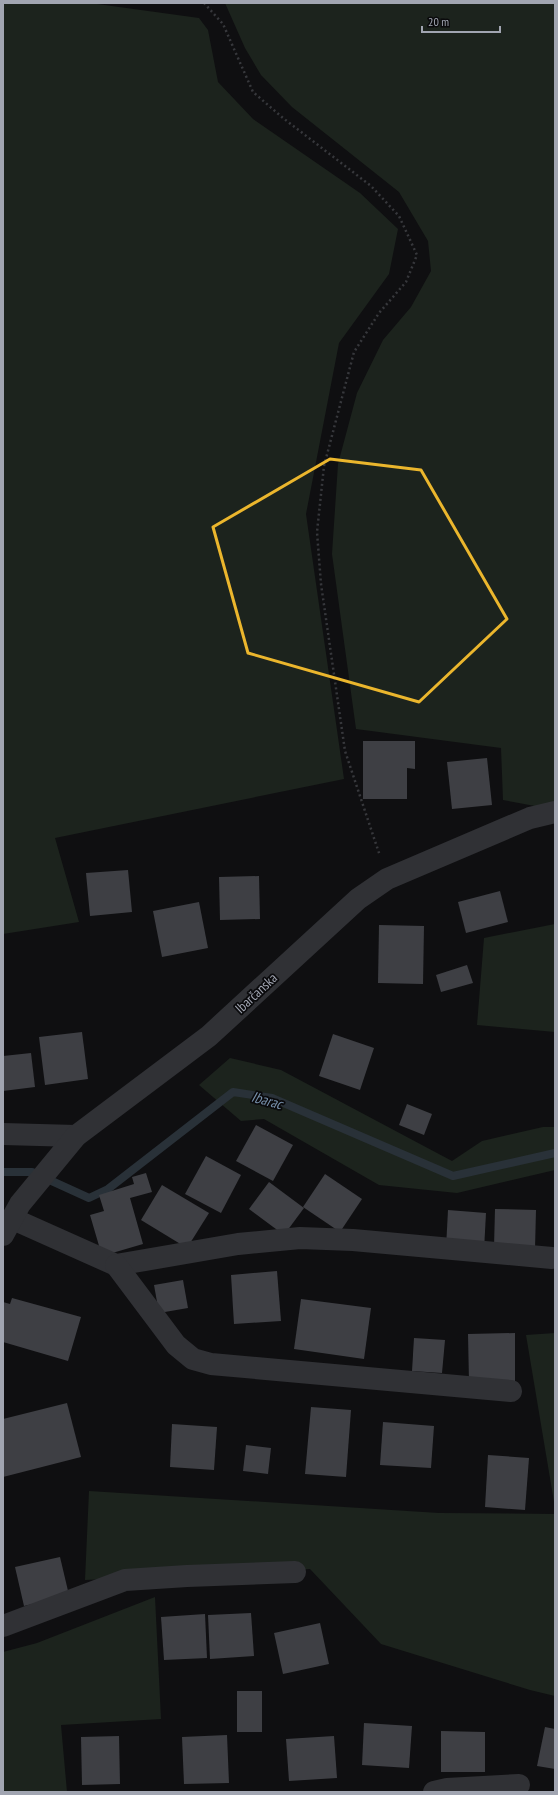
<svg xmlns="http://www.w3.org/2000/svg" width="558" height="1795" font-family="'PT Sans Narrow',sans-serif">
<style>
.green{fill:#1c231d}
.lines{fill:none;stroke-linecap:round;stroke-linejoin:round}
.stream{stroke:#293138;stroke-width:8}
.building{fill:#3e3f44}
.path{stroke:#37383c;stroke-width:2.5;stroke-dasharray:2 3;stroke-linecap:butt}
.street{stroke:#303135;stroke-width:22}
.marked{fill:none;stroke:#ebb62d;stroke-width:3;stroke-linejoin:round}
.labels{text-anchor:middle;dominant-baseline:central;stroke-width:3.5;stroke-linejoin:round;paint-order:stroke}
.street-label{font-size:14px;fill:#a1a5b1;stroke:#0a0a0c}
.water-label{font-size:15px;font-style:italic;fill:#7891ac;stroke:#0a0a0c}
</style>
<rect width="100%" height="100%" fill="#0f0f11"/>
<g class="green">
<polygon points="3,3 90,3 199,18 208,30 218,82 253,119 360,193 398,229 389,274 339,343 306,514 344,779 55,838 79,922 3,934"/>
<polygon points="225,3 555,3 555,808 551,809 503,800 501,748 356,729 332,554 338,464 357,393 383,340 411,307 431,271 428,241 399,192 292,107 261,75 245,48"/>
<polygon points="555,924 555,1032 477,1025 484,938"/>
<polygon points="230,1058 281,1070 452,1161 482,1141 543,1127 555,1127 555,1170 457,1193 379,1185 264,1119 241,1121 199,1085"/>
<polygon points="555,1333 555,1508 526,1335"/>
<polygon points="89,1491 439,1513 555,1514 555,1696 530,1690 381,1644 310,1569 85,1580"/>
<polygon points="155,1597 161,1719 61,1725 67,1792 3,1792 3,1652 37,1643"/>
</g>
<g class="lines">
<polyline class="stream" points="3,1172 32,1172 89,1198 108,1189 233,1092 272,1098 453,1176 555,1153"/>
</g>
<g class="building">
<polygon points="363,741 415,741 415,769 407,768 407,799 363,799"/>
<polygon points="487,758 492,805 452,809 447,762"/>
<polygon points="128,870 132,912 90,916 86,873"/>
<polygon points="259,876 260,919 220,920 219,877"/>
<polygon points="500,891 508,922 466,933 458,902"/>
<polygon points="199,902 208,948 162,957 153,911"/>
<polygon points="379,925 424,926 423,984 378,983"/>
<polygon points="467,965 473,983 441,992 436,975"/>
<polygon points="82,1032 88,1079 45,1085 39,1037"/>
<polygon points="333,1034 374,1048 360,1090 319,1076"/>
<polygon points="31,1053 35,1087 3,1091 3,1056"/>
<polygon points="407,1104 432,1114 424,1135 399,1125"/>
<polygon points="256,1125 293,1145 273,1181 236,1161"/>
<polygon points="206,1156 241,1175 221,1213 185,1194"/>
<polygon points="146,1173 152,1192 130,1198 143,1244 102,1256 90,1215 104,1211 99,1195 134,1184 132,1177"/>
<polygon points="325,1174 362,1199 340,1232 303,1207"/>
<polygon points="269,1182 304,1208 284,1235 249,1209"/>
<polygon points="162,1185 209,1213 187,1248 141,1220"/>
<polygon points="495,1209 536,1210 535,1249 494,1247"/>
<polygon points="448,1210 486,1213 484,1250 446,1248"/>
<polygon points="277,1271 281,1321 234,1324 231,1275"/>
<polygon points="183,1280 188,1308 159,1313 154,1285"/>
<polygon points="12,1298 81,1317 68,1361 3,1342 3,1302 10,1304"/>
<polygon points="301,1299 371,1308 364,1359 294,1349"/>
<polygon points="515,1333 515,1381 469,1382 468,1334"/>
<polygon points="414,1338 445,1340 442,1373 412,1371"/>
<polygon points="67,1403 81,1457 3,1477 3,1419"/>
<polygon points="311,1407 351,1410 346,1477 305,1474"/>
<polygon points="383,1422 434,1426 431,1468 380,1465"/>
<polygon points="172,1424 217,1427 214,1470 170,1467"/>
<polygon points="246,1445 271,1448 268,1474 243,1471"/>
<polygon points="488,1455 529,1458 525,1510 485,1507"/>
<polygon points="60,1557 69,1595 24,1606 15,1567"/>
<polygon points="251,1613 254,1656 210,1659 208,1615"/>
<polygon points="205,1614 207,1658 164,1660 161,1617"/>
<polygon points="320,1623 329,1664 283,1674 274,1633"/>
<rect x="237" y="1691" width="25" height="41"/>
<polygon points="364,1723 412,1726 409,1768 362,1765"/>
<polygon points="545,1727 555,1729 555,1769 537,1766"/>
<polygon points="441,1731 485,1732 485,1772 441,1772"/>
<polygon points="227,1735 229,1783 184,1784 182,1737"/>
<polygon points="119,1736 120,1784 82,1785 81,1737"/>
<polygon points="334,1736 337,1778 289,1781 286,1739"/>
</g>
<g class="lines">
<polyline class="path" points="204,3 223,24 253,92 283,118 371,186 399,216 417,255 406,282 379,313 354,352 324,466 317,532 321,584 345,751 380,856"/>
<g class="street">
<polyline points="3,1134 76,1136"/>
<polyline points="13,1219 116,1265 238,1244 300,1238 353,1240 552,1258"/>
<polyline points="3,1235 20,1204 76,1136 209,1036 358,899 387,879 530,818 555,812"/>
<polyline points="116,1265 176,1345 193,1359 211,1364 511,1391"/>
<polyline points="3,1626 125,1580 187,1576 295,1572"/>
<polyline points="434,1792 447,1789 519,1785"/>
</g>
</g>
<path class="marked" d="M330 459 421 470 507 619 419 702 248 653 213 527Z"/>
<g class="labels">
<g class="street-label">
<text transform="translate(256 993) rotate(-43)">Ibarčanska</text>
</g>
<g class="water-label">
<text transform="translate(267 1100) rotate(15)">Ibarac</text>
</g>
</g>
<rect width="558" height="1795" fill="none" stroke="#a1a5b1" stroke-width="8"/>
<path d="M422 26v6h78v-6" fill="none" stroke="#a1a5b1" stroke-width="2"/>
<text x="428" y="26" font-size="12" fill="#a1a5b1" stroke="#0a0a0c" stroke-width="3" paint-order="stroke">20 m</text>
</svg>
